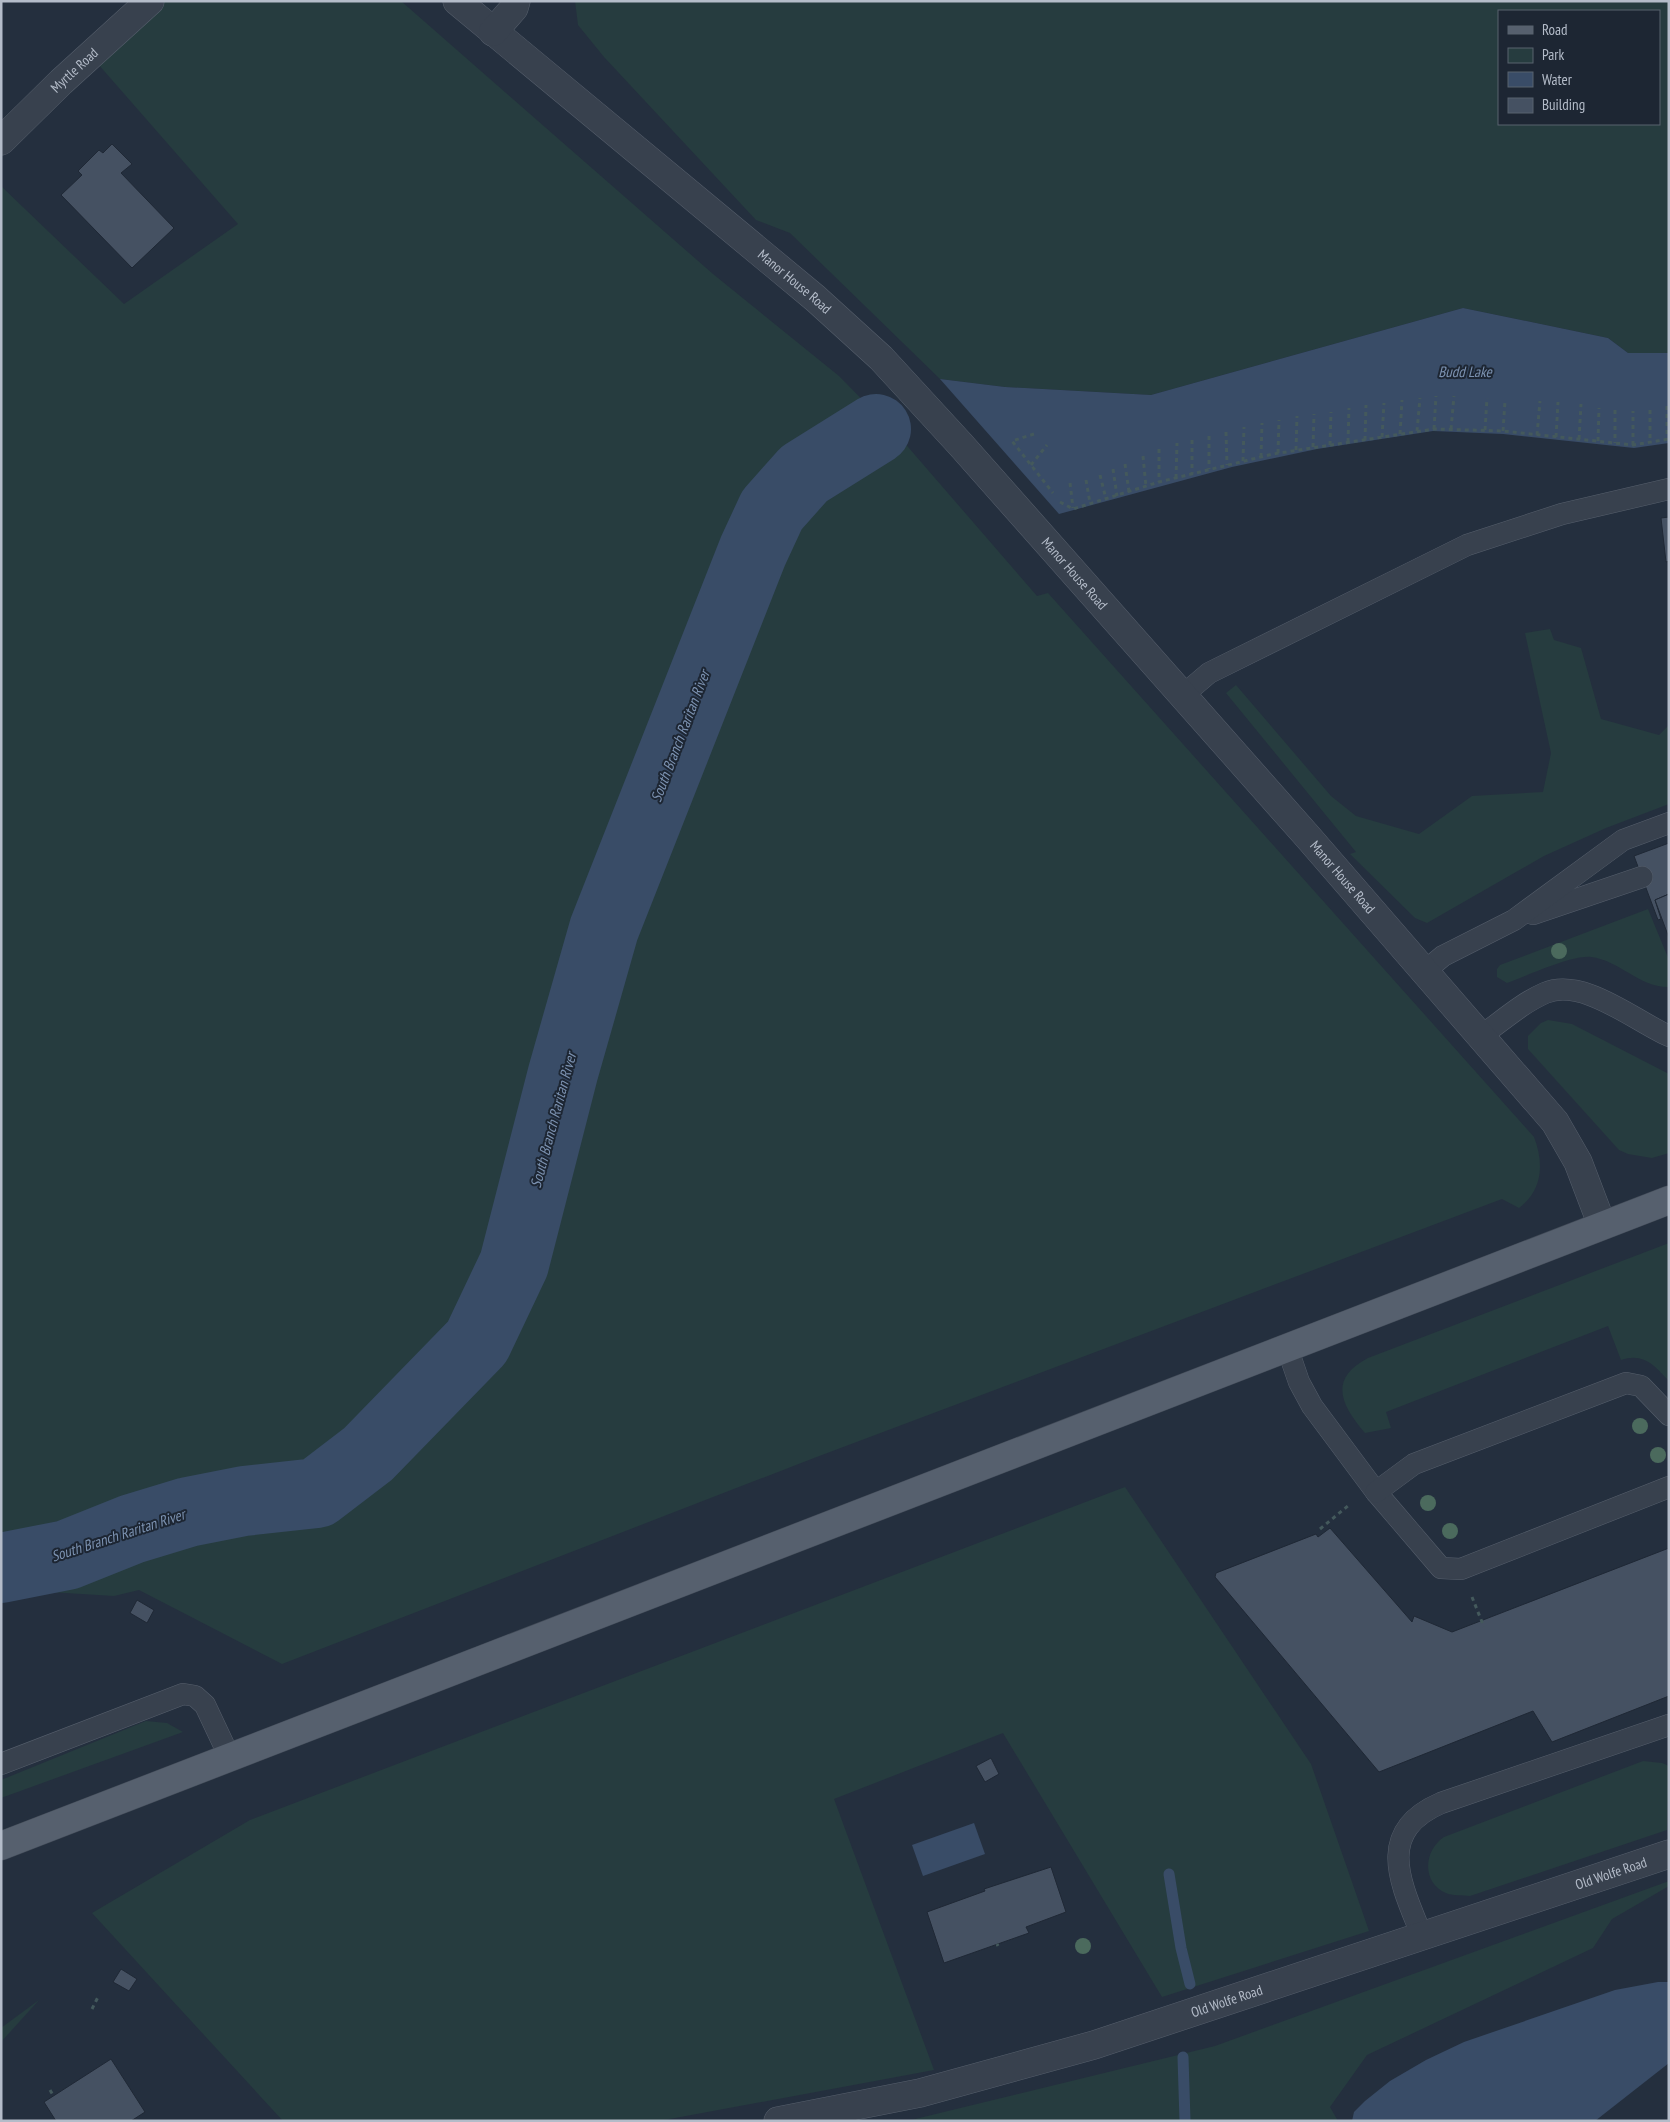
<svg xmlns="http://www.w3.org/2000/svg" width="1670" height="2122" font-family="'PT Sans Narrow',sans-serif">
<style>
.green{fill:#263c3f;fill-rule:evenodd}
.water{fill:#394c67}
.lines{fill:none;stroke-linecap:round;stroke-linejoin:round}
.stream{stroke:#394c67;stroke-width:11}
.river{stroke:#394c67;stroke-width:70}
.building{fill:#455162;stroke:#1f2835}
.service-casing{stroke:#565f6c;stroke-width:22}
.minor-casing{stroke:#565f6c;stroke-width:29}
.tertiary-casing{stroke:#565f6c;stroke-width:29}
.primary-casing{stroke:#414a57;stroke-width:29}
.path{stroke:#44595c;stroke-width:3;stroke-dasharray:4 4;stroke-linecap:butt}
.service{stroke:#38414e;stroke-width:21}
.minor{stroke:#38414e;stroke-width:28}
.tertiary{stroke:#38414e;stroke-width:28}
.primary{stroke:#56606e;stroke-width:28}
.tree{fill:#4b6a5d}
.labels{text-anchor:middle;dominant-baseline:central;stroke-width:4;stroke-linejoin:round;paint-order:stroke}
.street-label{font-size:14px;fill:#b4bcc9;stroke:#1d2633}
.water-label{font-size:15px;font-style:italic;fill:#7c92b1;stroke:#1d2633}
</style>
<rect width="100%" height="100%" fill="#242f3e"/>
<g class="green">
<path d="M163 1H401L713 274 839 376 902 440 1037 596 1048 593 1534 1137C1544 1163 1543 1190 1519 1208L1502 1199 814 1458 282 1664 139 1590 114 1596 1 1589V186L124 304 238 224 98 64Z"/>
<path d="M575 1H1669V353H1628L1608 338 1463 308 1151 395 1005 387 940 379 790 233 756 220 604 57 578 25ZM1499 11H1659V124H1499Z"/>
<polygon points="1550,629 1554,640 1581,648 1601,719 1659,735 1669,725 1669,804 1606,828 1544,856 1427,923 1415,918 1350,854 1356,852 1226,693 1236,685 1331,796 1356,816 1419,834 1472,796 1543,792 1551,753 1525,633"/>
<path d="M1648 909 1669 960V987C1640 988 1619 960 1591 957 1571 955 1527 976 1507 983L1497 977V969L1500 965Z"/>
<polygon points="1548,1020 1572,1024 1669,1074 1669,1153 1652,1158 1628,1154 1619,1150 1528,1049 1528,1036 1541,1023"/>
<path d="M1669 1243V1381C1655 1366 1644 1352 1621 1360L1608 1326 1386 1412 1391 1428 1365 1433C1341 1405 1328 1379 1368 1358Z"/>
<polygon points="1125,1487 1311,1764 1369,1931 1162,1997 1003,1733 834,1799 934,2070 659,2121 283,2121 92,1913 250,1820"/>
<polygon points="146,1721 167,1723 183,1732 1,1798 1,1780"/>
<path d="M1643 1761 1662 1763 1669 1766 1667 1830 1470 1896C1463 1895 1452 1896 1446 1893 1422 1883 1423 1851 1444 1837Z"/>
<polygon points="1669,1881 1669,1886 1612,1919 1593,1948 1367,2055 1330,2107 1338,2121 907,2121 1215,2046"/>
<polygon points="39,2000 1,2042 1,2028"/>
</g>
<g class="water">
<polygon points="1463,308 1608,338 1628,353 1669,353 1669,443 1634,448 1503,434 1433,431 1317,449 1232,467 1059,514 940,379 1005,387 1151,395"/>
<polygon points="974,1823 985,1854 923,1876 912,1845"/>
<polygon points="1658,1982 1669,1982 1669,2063 1595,2121 1352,2121 1354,2112 1365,2101 1390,2081 1426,2060 1464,2042 1615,1990"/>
</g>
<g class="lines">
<g class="stream">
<polyline points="1169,1874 1181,1948 1190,1984"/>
<polyline points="1183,2057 1185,2121"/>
</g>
<polyline class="river" points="1,1568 67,1555 132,1529 188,1512 244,1501 317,1493 368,1454 477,1342 514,1264 563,1073 604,929 753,551 772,510 804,474 876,429"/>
</g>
<g class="building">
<polygon points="112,144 132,164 121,173 174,228 132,268 61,195 82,175 78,171 99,150 103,153"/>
<polygon points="1669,517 1669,561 1666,562 1661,518"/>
<polygon points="1669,843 1669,894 1655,900 1661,919 1658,920 1634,856"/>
<polygon points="1669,894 1669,938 1655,900"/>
<polygon points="1330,1528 1412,1622 1414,1616 1452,1632 1669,1548 1669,1696 1552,1742 1533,1711 1379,1772 1215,1577 1216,1573 1316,1534 1318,1537"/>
<polygon points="137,1600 154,1610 147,1623 130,1613"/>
<polygon points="991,1758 999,1774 985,1782 976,1766"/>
<polygon points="1051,1867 1066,1912 1026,1927 1029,1933 944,1963 927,1912 985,1891 984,1889"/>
<polygon points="121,1969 137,1979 129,1991 113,1982"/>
<polygon points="111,2059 145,2112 131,2121 56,2121 44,2102"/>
</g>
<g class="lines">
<g class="service-casing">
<g id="service">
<polyline points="1182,696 1209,673 1467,545 1562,514 1669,489"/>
<polyline points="1533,914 1642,877"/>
<polyline points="1425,971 1443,956 1514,920 1623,840 1669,823"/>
<path d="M1481 1036C1502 1021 1522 1003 1545 993 1583 977 1635 1021 1669 1036"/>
<polyline points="1287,1347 1299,1382 1312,1406 1376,1492 1441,1568 1461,1569 1669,1487"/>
<polyline points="1376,1492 1414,1464 1626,1383 1641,1386 1669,1415"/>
<polyline points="1,1764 183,1694 195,1696 205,1705 229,1756"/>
<path d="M1422 1936C1401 1884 1374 1832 1441 1803L1669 1725"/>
</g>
</g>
<g class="minor-casing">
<g id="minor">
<path id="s1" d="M457 1 815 298 881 358 961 445 1308 837 1555 1122 1578 1162 1602 1225"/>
<polyline points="493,32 514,8 516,1"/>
<path id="s2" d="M1 141 61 82 150 1"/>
</g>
</g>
<g class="tertiary-casing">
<g id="tertiary">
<path id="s3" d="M778 2121 920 2093 1094 2045 1669 1854"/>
</g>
</g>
<g class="primary-casing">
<polyline id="primary" points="1,1846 1669,1200"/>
</g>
<g class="path">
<polyline points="1667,406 1667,440"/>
<polyline points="1615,410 1615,443"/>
<polyline points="1650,410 1650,442"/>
<polyline points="1434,429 1436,396"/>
<polyline points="1451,429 1454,396"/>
<polyline points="1485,430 1487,398"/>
<polyline points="1417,431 1420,398"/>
<polyline points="1503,431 1505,401"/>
<polyline points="1226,432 1227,465"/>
<polyline points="1034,434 1012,441 1053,493"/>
<polyline points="1400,434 1402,400"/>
<polyline points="1537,435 1540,401"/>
<polyline points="1209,436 1209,469"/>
<polyline points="1382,437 1384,403"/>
<polyline points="1556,437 1558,402"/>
<polyline points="1579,439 1581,404"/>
<polyline points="1192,440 1192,474"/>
<polyline points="1365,440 1366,405"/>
<polyline points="1598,441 1599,408"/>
<polyline points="1348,442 1349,408"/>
<polyline points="1330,445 1331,412"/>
<polyline points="1633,445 1633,411"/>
<polyline points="1313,447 1314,414"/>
<polyline points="1159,449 1159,482"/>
<polyline points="1296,450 1297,416"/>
<polyline points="1278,453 1279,420"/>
<polyline points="1143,456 1146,487"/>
<polyline points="1261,457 1262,423"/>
<polyline points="1243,461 1244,427"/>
<polyline points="1125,464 1129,492"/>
<polyline points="1031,465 1047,445"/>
<polyline points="1113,469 1117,496"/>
<polyline points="1100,475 1106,499"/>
<polyline points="1176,478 1177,443"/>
<polyline points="1086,480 1090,503"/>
<polyline points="1070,483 1073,508"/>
<polyline points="1060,502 1073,509 1159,482 1273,454 1434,429 1503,431 1633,445 1669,439"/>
<polyline points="1320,1529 1349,1505"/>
<polyline points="1472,1597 1484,1627"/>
<polyline points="997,1944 998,1946"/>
<polyline points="92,2009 98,1997"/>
<polyline points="50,2090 53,2095"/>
</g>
<use href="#service" class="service"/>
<use href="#minor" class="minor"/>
<use href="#tertiary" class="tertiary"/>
<use href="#primary" class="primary"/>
</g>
<g class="tree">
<circle cx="1559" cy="951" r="8"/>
<circle cx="1640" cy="1426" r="8"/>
<circle cx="1658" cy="1455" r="8"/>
<circle cx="1428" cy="1503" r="8"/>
<circle cx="1450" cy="1531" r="8"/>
<circle cx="1083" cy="1946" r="8"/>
</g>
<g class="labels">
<g class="street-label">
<text stroke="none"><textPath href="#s2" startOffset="102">Myrtle Road</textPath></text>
<text stroke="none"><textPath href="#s1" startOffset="439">Manor House Road</textPath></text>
<text stroke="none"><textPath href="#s1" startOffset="844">Manor House Road</textPath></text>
<text stroke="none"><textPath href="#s1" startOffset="1249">Manor House Road</textPath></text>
<text stroke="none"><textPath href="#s3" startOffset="870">Old Wolfe Road</textPath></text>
<text stroke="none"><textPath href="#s3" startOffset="465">Old Wolfe Road</textPath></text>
</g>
<g class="water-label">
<text x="1465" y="371">Budd Lake</text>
<text transform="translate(680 736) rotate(-69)">South Branch Raritan River</text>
<text transform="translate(553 1120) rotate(-75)">South Branch Raritan River</text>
<text transform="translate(118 1535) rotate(-18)">South Branch Raritan River</text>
</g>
</g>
<rect width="1670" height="2122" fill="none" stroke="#b4bcc9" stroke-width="5"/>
<rect x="1498" y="10" width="162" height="115" fill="#1d2633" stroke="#59626f"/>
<rect x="1508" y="26" width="25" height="8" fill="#56606e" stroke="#59626f"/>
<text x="1542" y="35" font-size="15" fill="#b4bcc9">Road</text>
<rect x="1508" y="48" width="25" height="15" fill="#263c3f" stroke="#59626f"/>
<text x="1542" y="60" font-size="15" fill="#b4bcc9">Park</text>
<rect x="1508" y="72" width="25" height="15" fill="#394c67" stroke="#59626f"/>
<text x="1542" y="85" font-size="15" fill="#b4bcc9">Water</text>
<rect x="1508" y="98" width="25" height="15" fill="#455162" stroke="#59626f"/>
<text x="1542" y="110" font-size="15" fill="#b4bcc9">Building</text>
</svg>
